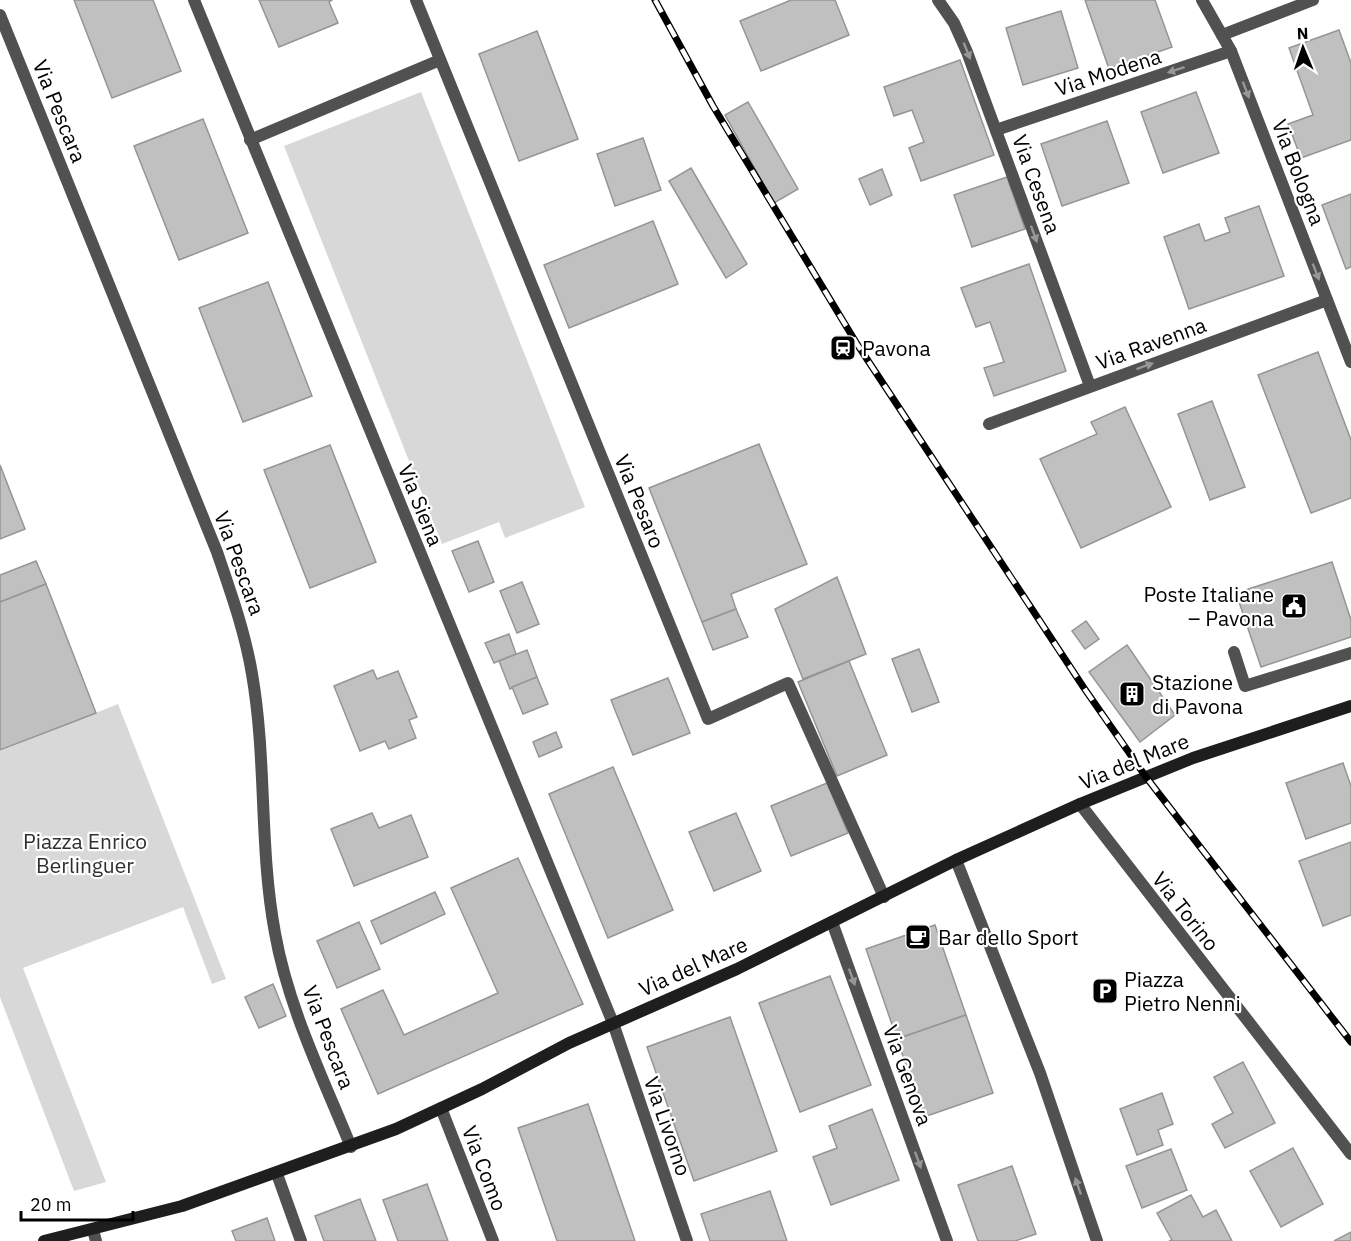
<svg xmlns="http://www.w3.org/2000/svg" width="1351" height="1241" font-family="'IBM Plex Sans',sans-serif">
<style>
.green{fill:#d8d8d8}
.building{fill:#c0c0c0;stroke:#959595;stroke-width:1.5}
.lines{fill:none;stroke-linecap:round;stroke-linejoin:round}
.lane{stroke:#515151;stroke-width:12}
.street{stroke:#515151;stroke-width:12}
.secondary{stroke:#1e1e1e;stroke-width:12}
.rail-casing{stroke:#000;stroke-width:7}
.rail{stroke:#fff;stroke-width:4.5;stroke-dasharray:14;stroke-linecap:butt}
.oneway{fill:#979797}
.labels{text-anchor:middle;dominant-baseline:central;stroke-width:4.5;stroke-linejoin:round;paint-order:stroke}
.street-label{font-size:21px;fill:#000;stroke:#fff}
.poi-label{font-size:21px;fill:#000;stroke:#fff;text-anchor:start}
.park-label{font-size:21px;fill:#2f2f2f;stroke:#fff}
</style>
<rect width="100%" height="100%" fill="#fff"/>
<g class="green">
<polygon points="421,92 585,507 505,538 499,522 442,544 284,146"/>
<polygon points="118,704 226,979 212,984 183,907 23,968 106,1182 74,1191 0,997 0,751"/>
</g>
<g class="building">
<polygon points="74,0 153,0 181,71 112,98"/>
<polygon points="259,0 332,0 329,2 338,23 279,47"/>
<polygon points="791,0 835,0 849,35 761,71 740,21"/>
<polygon points="1085,0 1155,0 1172,47 1109,69"/>
<polygon points="1061,11 1078,68 1023,85 1006,28"/>
<polygon points="1339,30 1351,63 1351,140 1301,158 1288,124 1313,115 1289,48"/>
<polygon points="537,31 578,139 519,161 479,54"/>
<polygon points="960,60 994,155 921,181 909,148 924,142 912,110 894,116 884,87"/>
<polygon points="1196,92 1219,153 1163,173 1141,112"/>
<polygon points="748,102 798,189 774,203 725,115"/>
<polygon points="203,119 248,233 179,260 134,146"/>
<polygon points="1107,121 1129,183 1062,206 1041,144"/>
<polygon points="643,138 661,190 615,206 597,154"/>
<polygon points="691,168 747,264 726,278 669,181"/>
<polygon points="882,169 892,195 870,205 859,179"/>
<polygon points="1007,177 1025,229 972,247 954,195"/>
<polygon points="1351,194 1351,267 1346,269 1322,205"/>
<polygon points="1259,206 1284,276 1189,309 1164,237 1199,224 1205,241 1230,232 1225,218"/>
<polygon points="653,221 678,284 569,328 544,265"/>
<polygon points="1029,264 1066,371 994,396 984,368 1004,362 990,322 976,327 961,288"/>
<polygon points="268,282 312,396 243,422 199,308"/>
<polygon points="1318,352 1351,440 1351,498 1311,513 1258,375"/>
<polygon points="1212,401 1245,487 1210,500 1178,414"/>
<polygon points="1125,407 1171,507 1081,548 1040,459 1097,434 1091,422"/>
<polygon points="759,444 807,564 731,594 736,609 702,622 649,488"/>
<polygon points="330,445 376,562 310,588 264,470"/>
<polygon points="0,465 25,529 0,539"/>
<polygon points="478,541 494,582 469,592 452,551"/>
<polygon points="36,561 46,584 0,602 0,575"/>
<polygon points="1332,562 1351,620 1351,637 1261,667 1236,593"/>
<polygon points="837,577 866,654 803,679 775,609"/>
<polygon points="522,582 539,624 517,633 500,591"/>
<polygon points="46,584 96,713 0,750 0,602"/>
<polygon points="736,609 748,637 713,650 702,622"/>
<polygon points="1086,621 1099,639 1085,649 1072,631"/>
<polygon points="509,634 516,654 494,663 485,643"/>
<polygon points="1127,645 1175,715 1140,742 1089,672"/>
<polygon points="919,649 939,702 912,712 892,659"/>
<polygon points="527,650 537,677 510,689 499,661"/>
<polygon points="849,661 887,755 837,776 798,682"/>
<polygon points="373,670 377,679 398,671 417,717 409,720 416,738 389,749 385,741 360,751 334,686"/>
<polygon points="537,677 548,704 523,714 512,687"/>
<polygon points="668,678 690,733 633,755 611,700"/>
<polygon points="556,732 562,747 539,757 533,742"/>
<polygon points="1343,763 1351,786 1351,823 1306,839 1286,783"/>
<polygon points="613,767 673,910 608,938 549,794"/>
<polygon points="827,783 848,833 791,856 771,806"/>
<polygon points="372,813 379,828 411,815 428,857 354,886 331,829"/>
<polygon points="736,813 761,871 714,891 689,832"/>
<polygon points="1351,842 1351,915 1323,926 1299,861"/>
<polygon points="518,858 583,1004 378,1094 341,1009 383,990 404,1035 498,993 451,888"/>
<polygon points="435,892 445,914 381,944 371,921"/>
<polygon points="359,922 380,969 337,988 317,941"/>
<polygon points="935,925 966,1015 897,1039 866,949"/>
<polygon points="830,976 871,1085 800,1112 759,1003"/>
<polygon points="273,984 286,1016 259,1028 245,997"/>
<polygon points="966,1015 993,1093 924,1117 897,1039"/>
<polygon points="730,1017 777,1151 694,1181 647,1047"/>
<polygon points="1243,1062 1275,1123 1225,1148 1212,1124 1233,1113 1214,1077"/>
<polygon points="1162,1093 1173,1124 1158,1130 1163,1145 1137,1155 1120,1109"/>
<polygon points="588,1104 635,1241 557,1241 518,1128"/>
<polygon points="872,1109 899,1180 831,1205 813,1157 837,1148 829,1126"/>
<polygon points="1293,1148 1323,1204 1281,1227 1250,1171"/>
<polygon points="1171,1149 1187,1190 1142,1208 1126,1166"/>
<polygon points="1012,1166 1036,1234 1015,1241 978,1241 958,1185"/>
<polygon points="427,1184 448,1241 398,1241 383,1200"/>
<polygon points="770,1191 787,1241 710,1241 701,1214"/>
<polygon points="1191,1195 1203,1217 1216,1210 1232,1241 1169,1241 1172,1240 1157,1213"/>
<polygon points="360,1199 376,1241 324,1241 315,1216"/>
<polygon points="267,1218 275,1241 236,1241 232,1231"/>
<polygon points="1351,1232 1351,1241 1334,1241"/>
</g>
<g class="lines">
<polyline class="lane" points="1234,652 1245,686 1351,653"/>
<g class="street">
<polyline points="194,0 613,1023 687,1241"/>
<polyline points="416,0 708,719 788,683 884,897"/>
<polyline points="938,0 954,23 967,52 1090,386"/>
<polyline points="1202,0 1231,51 1351,362"/>
<path d="M0 15 217 552C231 593 245 632 252 674 267 760 259 848 275 933 288 1007 323 1078 351 1147"/>
<polyline points="1222,35 1313,0"/>
<polyline points="996,130 1231,51"/>
<polyline points="250,140 440,60"/>
<polyline points="989,424 1327,300"/>
<polyline points="1080,804 1351,1154"/>
<polyline points="956,860 1040,1073 1097,1241"/>
<polyline points="832,922 947,1241"/>
<polyline points="441,1108 493,1241"/>
<polyline points="277,1174 301,1241"/>
<polyline points="93,1230 96,1241"/>
</g>
<polyline class="secondary" points="44,1241 182,1206 396,1129 482,1089 569,1043 737,969 956,860 1080,804 1193,758 1351,706"/>
<g class="rail-casing">
<polyline id="rail" points="655,0 713,106 857,344 1084,688 1146,777 1351,1042"/>
</g>
<use href="#rail" class="rail"/>
</g>
<defs><path id="oneway-solid" d="M-6-.8H1V-3.2L6.5 0L1 3.2V.8H-6Z" transform="scale(1.5)"/></defs>
<g class="oneway">
<use href="#oneway-solid" transform="translate(967 51) rotate(68)"/>
<use href="#oneway-solid" transform="translate(1176 70) rotate(162)"/>
<use href="#oneway-solid" transform="translate(1246 90) rotate(69)"/>
<use href="#oneway-solid" transform="translate(1034 234) rotate(70)"/>
<use href="#oneway-solid" transform="translate(1316 272) rotate(69)"/>
<use href="#oneway-solid" transform="translate(1145 366) rotate(-20)"/>
<use href="#oneway-solid" transform="translate(852 977) rotate(70)"/>
<use href="#oneway-solid" transform="translate(918 1160) rotate(70)"/>
<use href="#oneway-solid" transform="translate(1078 1186) rotate(-109)"/>
</g>
<defs>
<g id="station-square" transform="scale(1.35)"><rect x="-9" y="-9" width="18" height="18" rx="4" fill="#000" stroke="#fff"/><path d="M-3-6H3Q5-6 5-4V2Q5 4 3 4L4.5 6H3L1.5 4h-3L-3 6H-4.5L-3 4Q-5 4-5 2V-4Q-5-6-3-6ZM-3.5-4v3h7v-3ZM-3.5 1v1.5H-2V1ZM2 1v1.5H3.5V1Z" fill="#fff"/></g>
<g id="civic-square" transform="scale(1.35)"><rect x="-9" y="-9" width="18" height="18" rx="4" fill="#000" stroke="#fff"/><path d="M-.6-6.5H3V-4.5H.6V-3L4-1V1h2V6H-6V1h2V-1L-.6-3ZM-1.2 2.5V6h2.4V2.5Z" fill="#fff"/></g>
<g id="building-square" transform="scale(1.35)"><rect x="-9" y="-9" width="18" height="18" rx="4" fill="#000" stroke="#fff"/><path d="M-4-6H4V6H1V3H-1V6H-4ZM-2.5-4.3h1.7v1.8h-1.7ZM.8-4.3h1.7v1.8H.8ZM-2.5-1h1.7V.8h-1.7ZM.8-1h1.7V.8H.8Z" fill="#fff"/></g>
<g id="cafe-square" transform="scale(1.35)"><rect x="-9" y="-9" width="18" height="18" rx="4" fill="#000" stroke="#fff"/><path d="M-5.5-4.5H6V0H3Q3 3.5 0 3.5H-2.5Q-5.5 3.5-5.5 0ZM3-3.2v2h1.7v-2ZM-6 4.5H4V6H-6Z" fill="#fff"/></g>
<g id="parking-square" transform="scale(1.35)"><rect x="-9" y="-9" width="18" height="18" rx="4" fill="#000" stroke="#fff"/><path d="M-3.5-5.5H1a3.5 3.5 0 0 1 0 7H-1V5.5H-3.5ZM-1-3.4V-.6H.8a1.4 1.4 0 0 0 0-2.8Z" fill="#fff"/></g>
</defs>
<g fill-rule="evenodd">
<use href="#station-square" x="843" y="348"/>
<use href="#civic-square" x="1294" y="606"/>
<use href="#building-square" x="1132" y="694"/>
<use href="#cafe-square" x="918" y="937"/>
<use href="#parking-square" x="1105" y="991"/>
</g>
<g class="labels">
<g class="street-label">
<text transform="translate(1108 72) rotate(-18)">Via Modena</text>
<text transform="translate(60 111) rotate(68)">Via Pescara</text>
<text transform="translate(1299 172) rotate(69)">Via Bologna</text>
<text transform="translate(1037 184) rotate(70)">Via Cesena</text>
<text transform="translate(1151 343) rotate(-20)">Via Ravenna</text>
<text transform="translate(640 501) rotate(68)">Via Pesaro</text>
<text transform="translate(421 505) rotate(68)">Via Siena</text>
<text transform="translate(240 563) rotate(70)">Via Pescara</text>
<text transform="translate(1134 761) rotate(-22)">Via del Mare</text>
<text transform="translate(1186 911) rotate(52)">Via Torino</text>
<text transform="translate(693 966) rotate(-24)">Via del Mare</text>
<text transform="translate(329 1037) rotate(69)">Via Pescara</text>
<text transform="translate(908 1075) rotate(70)">Via Genova</text>
<text transform="translate(668 1126) rotate(71)">Via Livorno</text>
<text transform="translate(485 1168) rotate(69)">Via Como</text>
</g>
<g class="poi-label">
<text x="862" y="348">Pavona</text>
<text x="1274" y="594" text-anchor="end">Poste Italiane<tspan x="1274" dy="24">– Pavona</tspan></text>
<text x="1152" y="682">Stazione<tspan x="1152" dy="24">di Pavona</tspan></text>
<text x="938" y="937">Bar dello Sport</text>
<text x="1124" y="979">Piazza<tspan x="1124" dy="24">Pietro Nenni</tspan></text>
</g>
<g class="park-label">
<text x="85" y="841">Piazza Enrico<tspan x="85" dy="24">Berlinguer</tspan></text>
</g>
</g>
<g transform="translate(1303 48) rotate(358)" stroke="#ffffff" stroke-width="4.5" paint-order="stroke">
<path d="M0-4.5L10 22L0 15L-10 22Z" fill="#000000"/>
<text y="-9" font-size="16" font-weight="bold" text-anchor="middle" fill="#000000">N</text>
</g>
<path d="M21 1211v9h112v-9" fill="none" stroke="#000000" stroke-width="3"/>
<text x="30" y="1211" font-size="18" fill="#000000" stroke="#ffffff" stroke-width="4.5" paint-order="stroke">20 m</text>
</svg>
